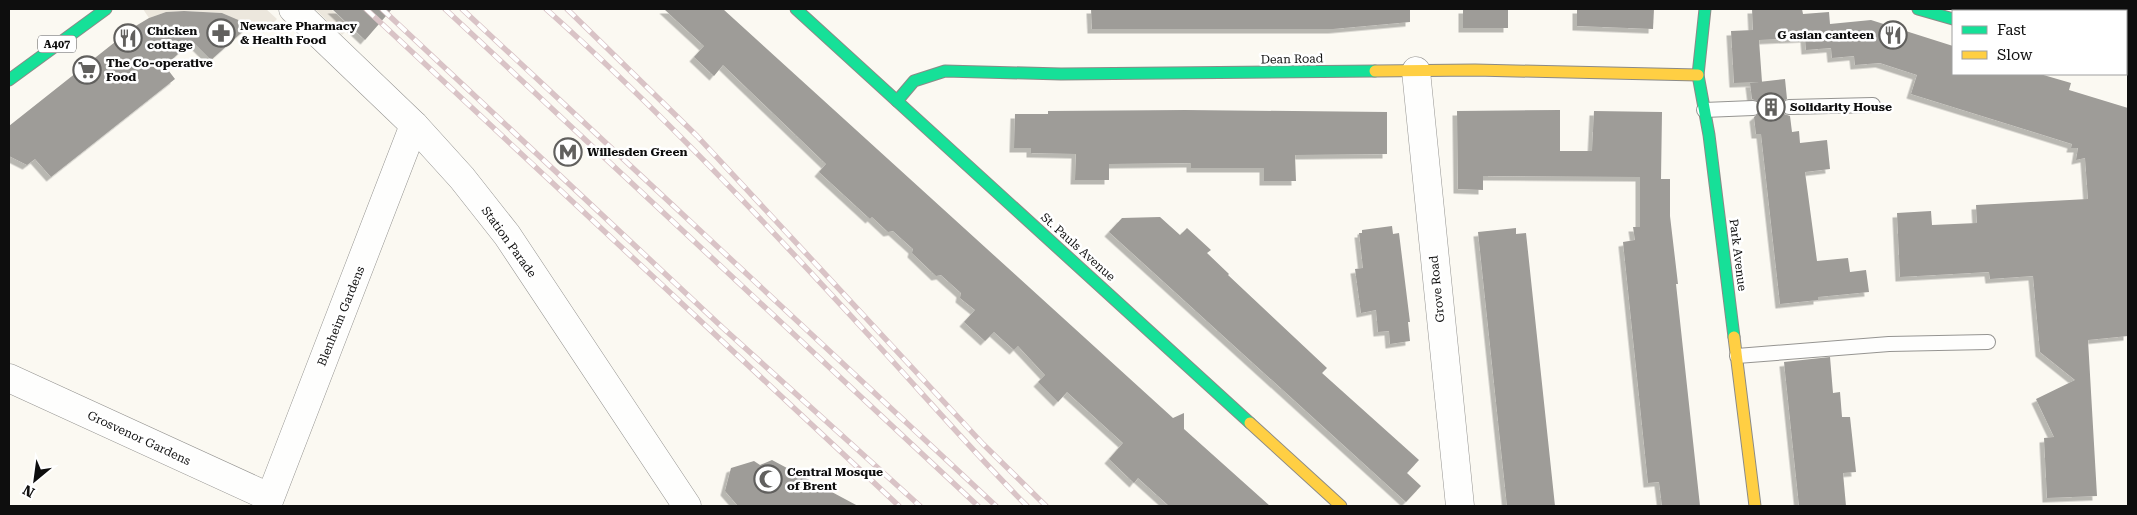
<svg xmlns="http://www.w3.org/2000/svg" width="2137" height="515" font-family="'Roboto Serif',serif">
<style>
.plaza{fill:#ece7dd}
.building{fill:#9e9c98;filter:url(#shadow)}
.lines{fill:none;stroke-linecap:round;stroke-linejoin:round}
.lane-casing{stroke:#959491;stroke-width:16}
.street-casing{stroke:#959491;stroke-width:29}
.fast-casing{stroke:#8b8a87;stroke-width:13}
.slow-casing{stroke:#8b8a87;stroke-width:13}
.lane{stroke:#fefefd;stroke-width:14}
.street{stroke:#fefefd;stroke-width:28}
.fast{stroke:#16e098;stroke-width:11}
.slow{stroke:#ffcf43;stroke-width:11}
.rail-casing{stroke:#d9c3c6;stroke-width:5.5}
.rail{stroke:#fff;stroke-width:4;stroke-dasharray:11;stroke-linecap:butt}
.labels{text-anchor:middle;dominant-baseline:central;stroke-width:5;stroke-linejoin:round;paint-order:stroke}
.shield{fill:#fff;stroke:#565656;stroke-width:1}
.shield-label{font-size:11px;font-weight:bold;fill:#0e0e0e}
.poi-label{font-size:12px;font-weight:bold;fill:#0e0e0e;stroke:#fff;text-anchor:start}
.street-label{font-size:12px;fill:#0e0e0e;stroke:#fff}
</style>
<defs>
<filter id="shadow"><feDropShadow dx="-4.5" dy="4.5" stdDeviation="0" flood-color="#0004"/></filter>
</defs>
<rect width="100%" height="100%" fill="#fbf9f2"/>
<g class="plaza">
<polygon points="143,9 266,9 277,19 264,33 222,13 184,11 166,12 149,18"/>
<polygon points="315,9 331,9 350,27 342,35"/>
</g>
<g class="building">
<polygon points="332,9 392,9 365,40"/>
<polygon points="664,9 723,9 1173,418 1184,413 1184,429 1270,506 1169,506 1138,478 1134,483 1109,459 1123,443 1067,392 1058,402 1038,382 1045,375 1018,346 1014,350 994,332 985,341 964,322 975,310 960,298 961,293 941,275 936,276 912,253 913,249 893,231 888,232 872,217 870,219 819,172 826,164 723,65 714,76 694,57 704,46"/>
<polygon points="1091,9 1410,9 1410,22 1333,29 1092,29"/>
<rect x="1463" y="9" width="45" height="19"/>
<polygon points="1577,9 1654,9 1653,29 1577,26"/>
<polygon points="1752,9 1802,9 1803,14 1829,12 1830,24 1871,20 1953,46 1953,74 2040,74 2071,83 2069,90 2128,108 2128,336 2088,340 2097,496 2047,498 2044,438 2054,437 2036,399 2075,380 2040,352 2033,276 1990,279 1989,272 1900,277 1897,213 1931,211 1932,225 1977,223 1976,205 2088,199 2085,158 2076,160 2078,148 2071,148 2072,144 1911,94 1917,75 1880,63 1855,65 1854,56 1832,58 1831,48 1806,50 1805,38 1759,40 1762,82 1734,83 1731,31 1753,30"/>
<polygon points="184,11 222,13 250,25 211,60 192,41 165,66 175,79 51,177 35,159 27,165 9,156 9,126 134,27 149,18 166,12"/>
<polygon points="1785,79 1787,99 1782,102 1780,108 1784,114 1790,116 1792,132 1799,131 1800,143 1827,140 1830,169 1805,172 1817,261 1848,258 1850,272 1866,270 1869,292 1818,297 1818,300 1780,304 1761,134 1756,134 1754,117 1760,112 1762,107 1757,101 1752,99 1750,83"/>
<polygon points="1185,110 1387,112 1387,154 1295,155 1296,181 1264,181 1264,168 1191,168 1191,163 1109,164 1109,180 1075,180 1076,154 1031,153 1031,148 1014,148 1015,114 1048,114 1048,111"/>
<polygon points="1560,110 1560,151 1592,151 1594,111 1662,112 1661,179 1670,179 1670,216 1678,284 1676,284 1700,506 1662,506 1659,482 1648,483 1623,242 1635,240 1633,227 1640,227 1640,177 1483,176 1483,190 1458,189 1457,111"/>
<polygon points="1160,217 1180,235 1187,228 1211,250 1207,253 1229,274 1228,275 1327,368 1322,373 1419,460 1407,473 1421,486 1406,502 1109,232 1122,218"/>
<polygon points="1392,226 1393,234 1399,233 1410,322 1408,322 1410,341 1390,344 1389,331 1378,332 1376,310 1361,313 1355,269 1363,268 1359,233 1362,233 1362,230"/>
<polygon points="1516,228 1516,234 1526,233 1555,506 1507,506 1478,232"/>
<polygon points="1830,357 1833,393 1840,392 1842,417 1850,417 1856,472 1843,473 1846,506 1799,506 1784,362"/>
<polygon points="772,460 858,506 738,506 725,491 731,468 754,461 760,465"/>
</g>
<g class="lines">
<g class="lane-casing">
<g id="lane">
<polyline points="2065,11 2065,9"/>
<polyline points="1789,107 1873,105"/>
<polyline points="1704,110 1753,108"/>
<polyline points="1737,356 1889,344 1988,342"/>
</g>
</g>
<g class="street-casing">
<g id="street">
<polyline points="293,9 414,125 462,178 507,235 687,506"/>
<polyline points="1416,71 1460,506"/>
<polyline points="9,378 269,497"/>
<polyline points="267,506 414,125"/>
</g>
</g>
<g class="fast-casing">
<g id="fast">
<polyline points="796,9 1250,423"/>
<polyline points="1705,9 1698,75 1709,135 1734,337"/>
<polyline points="1918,9 1953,19"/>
<polyline points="2126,67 2128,67"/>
<polyline points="9,80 106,9"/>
<polyline points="897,101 914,81 945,71 1061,74 1375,71"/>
</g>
</g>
<g class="slow-casing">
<g id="slow">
<polyline points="1375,71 1475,70 1698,75"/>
<polyline points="1734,337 1755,506"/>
<polyline points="1250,423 1341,506"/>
</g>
</g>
<use href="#lane" class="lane"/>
<use href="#street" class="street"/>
<use href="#fast" class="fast"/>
<use href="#slow" class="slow"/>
<g class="rail-casing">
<g id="rail">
<polyline points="366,9 899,506"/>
<polyline points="382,9 723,328 920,506"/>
<polyline points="445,9 978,506"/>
<polyline points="462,9 996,506"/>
<path d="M546 9C658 109 761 218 863 329 918 388 970 449 1027 506"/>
<polyline points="567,9 697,136 983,444 1046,506"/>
</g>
</g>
<use href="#rail" class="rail"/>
</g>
<defs>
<g id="pharmacy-ring" transform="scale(1.4375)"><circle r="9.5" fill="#fff" stroke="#61605e" stroke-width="1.5"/><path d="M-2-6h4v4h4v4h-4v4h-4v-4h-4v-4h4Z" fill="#61605e"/></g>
<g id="restaurant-ring" transform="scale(1.4375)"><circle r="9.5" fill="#fff" stroke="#61605e" stroke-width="1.5"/><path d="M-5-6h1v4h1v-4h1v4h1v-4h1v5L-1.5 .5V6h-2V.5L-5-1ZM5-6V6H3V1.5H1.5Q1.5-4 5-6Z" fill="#61605e"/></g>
<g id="supermarket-ring" transform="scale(1.4375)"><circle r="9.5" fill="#fff" stroke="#61605e" stroke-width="1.5"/><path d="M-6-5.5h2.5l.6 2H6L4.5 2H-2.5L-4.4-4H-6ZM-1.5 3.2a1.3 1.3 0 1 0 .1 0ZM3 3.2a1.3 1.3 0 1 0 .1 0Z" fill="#61605e"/></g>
<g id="building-ring" transform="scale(1.4375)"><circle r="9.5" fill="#fff" stroke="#61605e" stroke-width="1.5"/><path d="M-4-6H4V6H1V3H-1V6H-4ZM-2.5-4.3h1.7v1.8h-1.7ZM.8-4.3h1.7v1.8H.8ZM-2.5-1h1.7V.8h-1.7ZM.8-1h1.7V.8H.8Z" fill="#61605e"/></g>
<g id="metro-ring" transform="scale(1.4375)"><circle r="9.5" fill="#fff" stroke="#61605e" stroke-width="1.5"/><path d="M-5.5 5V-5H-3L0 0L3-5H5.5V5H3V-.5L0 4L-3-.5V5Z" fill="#61605e"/></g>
<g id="mosque-ring" transform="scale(1.4375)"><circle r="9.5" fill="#fff" stroke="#61605e" stroke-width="1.5"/><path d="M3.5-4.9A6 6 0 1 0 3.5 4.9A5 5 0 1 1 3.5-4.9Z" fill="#61605e"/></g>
</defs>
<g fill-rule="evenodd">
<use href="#pharmacy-ring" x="221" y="33"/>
<use href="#restaurant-ring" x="1893" y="35"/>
<use href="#restaurant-ring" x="128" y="38"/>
<use href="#supermarket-ring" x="87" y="70"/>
<use href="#building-ring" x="1771" y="107"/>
<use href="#metro-ring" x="568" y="152"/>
<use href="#mosque-ring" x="768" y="479"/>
</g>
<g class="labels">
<rect class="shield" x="38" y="35.5" width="38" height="17" rx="4"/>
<g class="shield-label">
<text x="57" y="44">A407</text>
</g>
<g class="poi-label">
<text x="240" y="26">Newcare Pharmacy<tspan x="240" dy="14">&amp; Health Food</tspan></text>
<text x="147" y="31">Chicken<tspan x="147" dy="14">cottage</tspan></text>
<text x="1874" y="35" text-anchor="end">G asian canteen</text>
<text x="106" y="63">The Co-operative<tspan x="106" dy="14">Food</tspan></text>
<text x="1790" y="107">Solidarity House</text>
<text x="587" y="152">Willesden Green</text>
<text x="787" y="472">Central Mosque<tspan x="787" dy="14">of Brent</tspan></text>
</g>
<g class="street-label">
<text transform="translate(1292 59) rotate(-1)">Dean Road</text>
<text transform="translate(509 242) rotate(54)">Station Parade</text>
<text transform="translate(1078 247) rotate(42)">St. Pauls Avenue</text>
<text transform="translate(1738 255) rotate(83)">Park Avenue</text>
<text transform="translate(1437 289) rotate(-96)">Grove Road</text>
<text transform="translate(341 316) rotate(-68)">Blenheim Gardens</text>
<text transform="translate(139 438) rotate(25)">Grosvenor Gardens</text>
</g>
</g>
<rect width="2137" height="515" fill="none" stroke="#0e0e0e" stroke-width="20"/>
<rect x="1952" y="10" width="175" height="65" fill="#ffffff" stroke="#9f9f9f"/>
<rect x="1962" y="26" width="25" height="8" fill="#16e098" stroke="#9f9f9f"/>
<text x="1997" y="35" font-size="15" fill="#0e0e0e">Fast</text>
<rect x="1962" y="51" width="25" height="8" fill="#ffcf43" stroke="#9f9f9f"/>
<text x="1997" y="60" font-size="15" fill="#0e0e0e">Slow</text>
<g transform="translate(35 480) rotate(209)" stroke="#ffffff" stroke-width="4" paint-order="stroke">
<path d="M0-4L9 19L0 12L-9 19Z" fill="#0e0e0e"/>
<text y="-8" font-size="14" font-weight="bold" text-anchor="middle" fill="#0e0e0e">N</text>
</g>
</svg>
